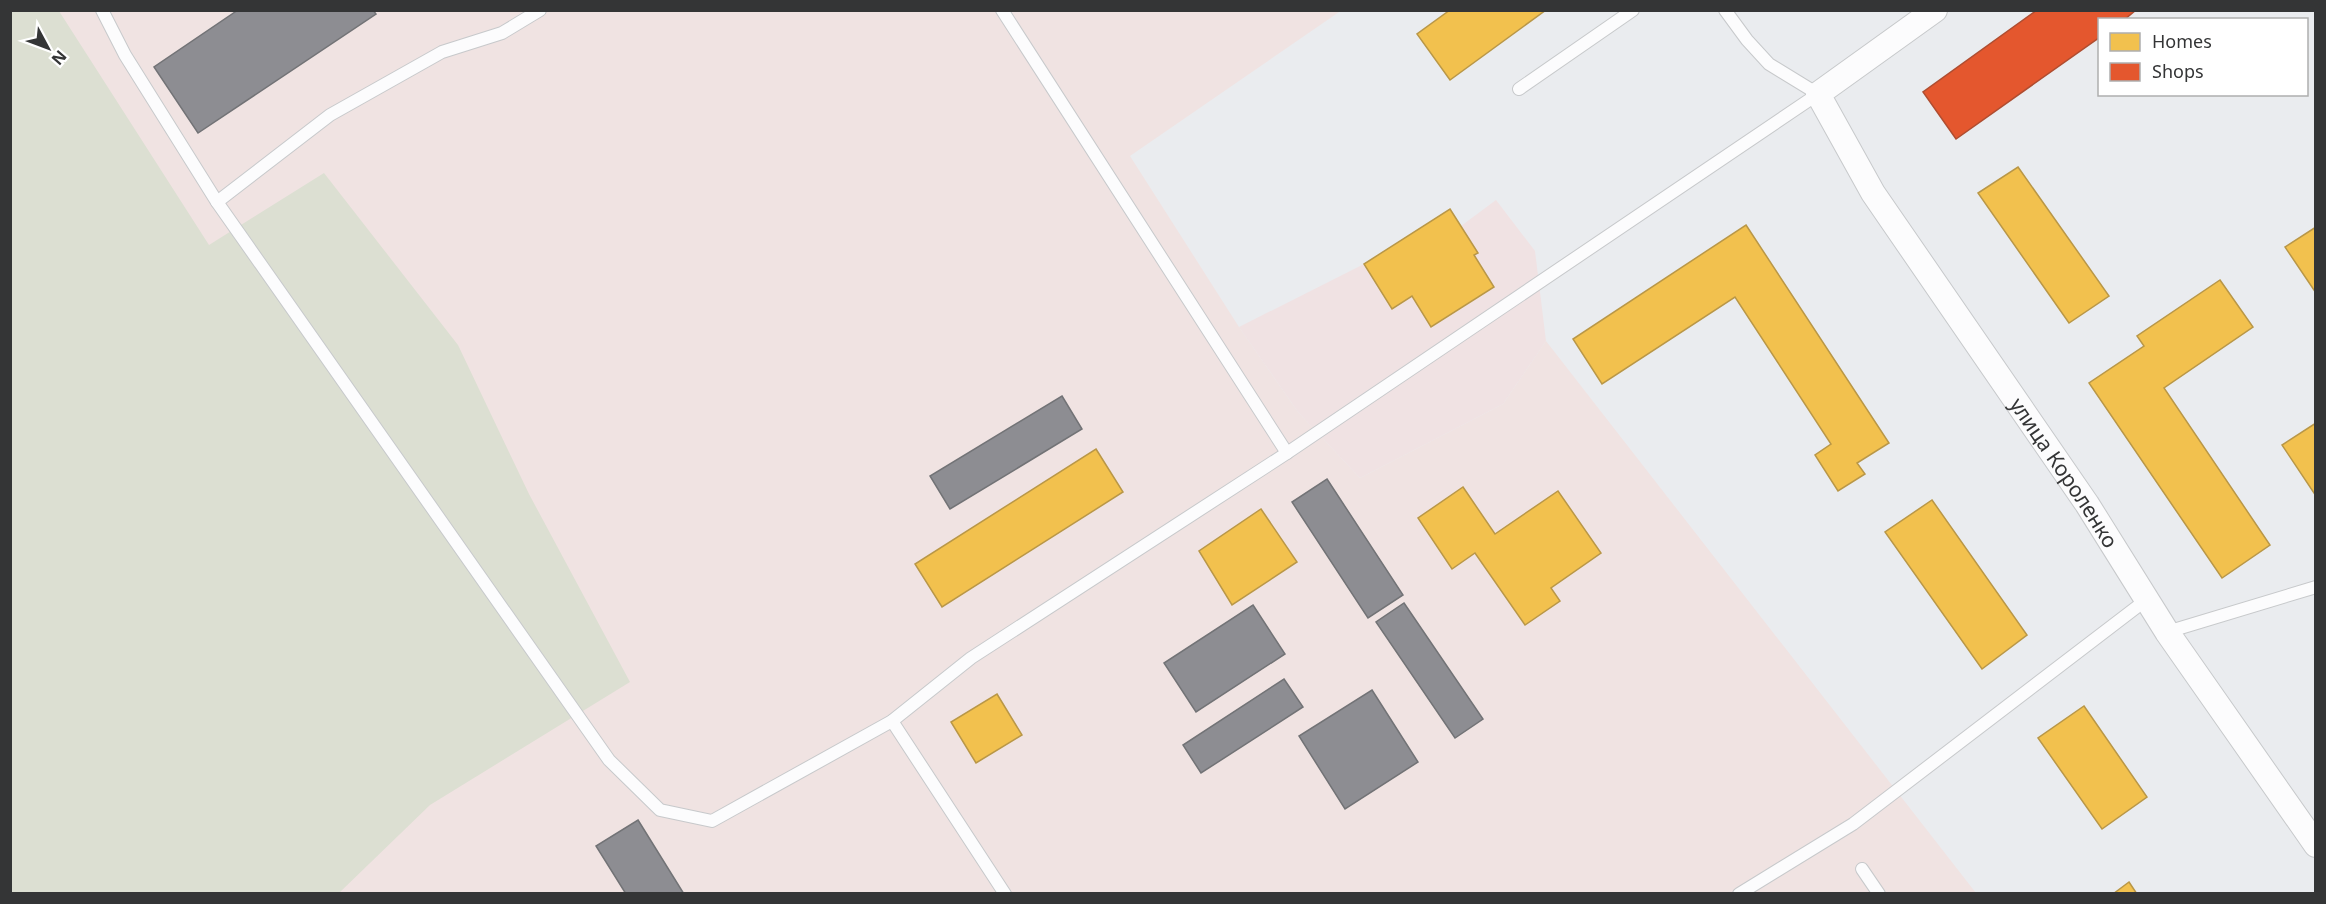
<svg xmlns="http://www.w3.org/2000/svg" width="2326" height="904" font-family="'Noto Sans',sans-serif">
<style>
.commercial{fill:#f0e2e3}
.industrial{fill:#f0e3e2}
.green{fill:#dcdfd2}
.homes{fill:#f2c14e;stroke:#b99747;stroke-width:1.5}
.shops{fill:#e4572e;stroke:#af4d30;stroke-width:1.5}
.industry{fill:#8d8d92;stroke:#727376;stroke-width:1.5}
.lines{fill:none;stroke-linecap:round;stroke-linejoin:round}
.service-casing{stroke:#c7c9cb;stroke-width:14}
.minor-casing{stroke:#c7c9cb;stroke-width:26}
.service{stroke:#fcfcfd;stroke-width:12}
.minor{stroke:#fcfcfd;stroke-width:24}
.labels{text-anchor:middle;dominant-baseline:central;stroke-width:6;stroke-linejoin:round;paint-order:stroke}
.street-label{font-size:21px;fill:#343536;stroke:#fff}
</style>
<rect width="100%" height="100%" fill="#eaecef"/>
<polygon class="commercial" points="1496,200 1535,251 1546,341 1503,404 1360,478 1298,412 1239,327 1364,264 1450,209 1461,226"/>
<polygon class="industrial" points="1342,10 1130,156 1239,327 1298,412 1360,478 1503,404 1546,341 1976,893 325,893 11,11"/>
<polygon class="green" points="10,11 59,11 209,245 324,173 458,345 529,494 630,682 430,805 339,893 11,893"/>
<g class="homes">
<polygon points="1450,10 1546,10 1450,80 1417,34"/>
<polygon points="2018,167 2109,296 2069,323 1978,193"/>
<polygon points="1450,209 1478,253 1474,255 1494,287 1431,327 1412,296 1392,309 1364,264"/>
<polygon points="1746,225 1889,443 1857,463 1865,474 1838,491 1815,455 1831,444 1735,297 1602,384 1573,339"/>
<polygon points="2316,227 2316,293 2285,247"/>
<polygon points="2220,280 2253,327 2164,388 2270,545 2222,578 2089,383 2144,346 2137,336"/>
<polygon points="2316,423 2316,496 2282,445"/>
<polygon points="1096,449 1123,492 942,607 915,564"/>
<polygon points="1463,487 1495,534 1558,491 1601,553 1551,588 1560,601 1525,625 1475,553 1452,569 1418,518"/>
<polygon points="1932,500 2027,635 1982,669 1885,532"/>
<polygon points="1261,509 1297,562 1232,605 1199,551"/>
<polygon points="997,694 1022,735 976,763 951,722"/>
<polygon points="2084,706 2147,797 2102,829 2038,738"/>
<polygon points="2129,882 2137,894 2113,894"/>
</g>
<polygon class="shops" points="2037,10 2136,10 2124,20 2100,20 2100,37 1956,139 1923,92"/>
<g class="industry">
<polygon points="238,10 373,10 376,14 198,133 154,67"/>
<polygon points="1062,396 1082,429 950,509 930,476"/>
<polygon points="1327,479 1403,595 1368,618 1292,502"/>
<polygon points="1404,603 1483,719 1455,738 1376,622"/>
<polygon points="1253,605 1285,654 1196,712 1164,663"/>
<polygon points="1284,679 1303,707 1201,773 1183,745"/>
<polygon points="1372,690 1418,762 1345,809 1299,736"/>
<polygon points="638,820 684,894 626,894 596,846"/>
</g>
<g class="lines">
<g class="service-casing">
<g id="service">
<polyline points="102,10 125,55 217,202 609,760 660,810 712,821 892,721 971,658 1287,453 1818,94 1769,64 1747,40 1725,10"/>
<polyline points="1002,10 1287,453"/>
<polyline points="1519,89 1633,10"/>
<polyline points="217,202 330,115 442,52 502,33 540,10"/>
<polyline points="2167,632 2316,587"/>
<polyline points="892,721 1005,894"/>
<polyline points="1862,869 1879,894"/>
<polyline points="1739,894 1853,824 2146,600"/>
</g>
</g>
<g class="minor-casing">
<g id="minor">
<path id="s1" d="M1935 10 1818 94 1873 193 2087 504 2167 632 2316 845"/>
</g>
</g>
<use href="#service" class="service"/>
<use href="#minor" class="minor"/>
</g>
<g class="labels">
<g class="street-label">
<text stroke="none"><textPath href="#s1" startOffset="596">улица Короленко</textPath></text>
</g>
</g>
<rect width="2326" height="904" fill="none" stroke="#343536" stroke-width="24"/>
<rect x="2098" y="18" width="210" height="78" fill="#ffffff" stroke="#aeaeaf" stroke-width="1.5"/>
<rect x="2110" y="33" width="30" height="18" fill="#f2c14e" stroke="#aeaeaf" stroke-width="1.5"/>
<text x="2152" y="48" font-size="18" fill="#343536">Homes</text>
<rect x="2110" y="63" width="30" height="18" fill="#e4572e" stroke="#aeaeaf" stroke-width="1.5"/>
<text x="2152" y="78" font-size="18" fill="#343536">Shops</text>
<g transform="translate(48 48) rotate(131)" stroke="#ffffff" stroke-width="4.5" paint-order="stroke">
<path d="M0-4.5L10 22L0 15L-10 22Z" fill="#343536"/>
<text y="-9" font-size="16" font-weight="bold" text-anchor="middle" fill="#343536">N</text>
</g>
</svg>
